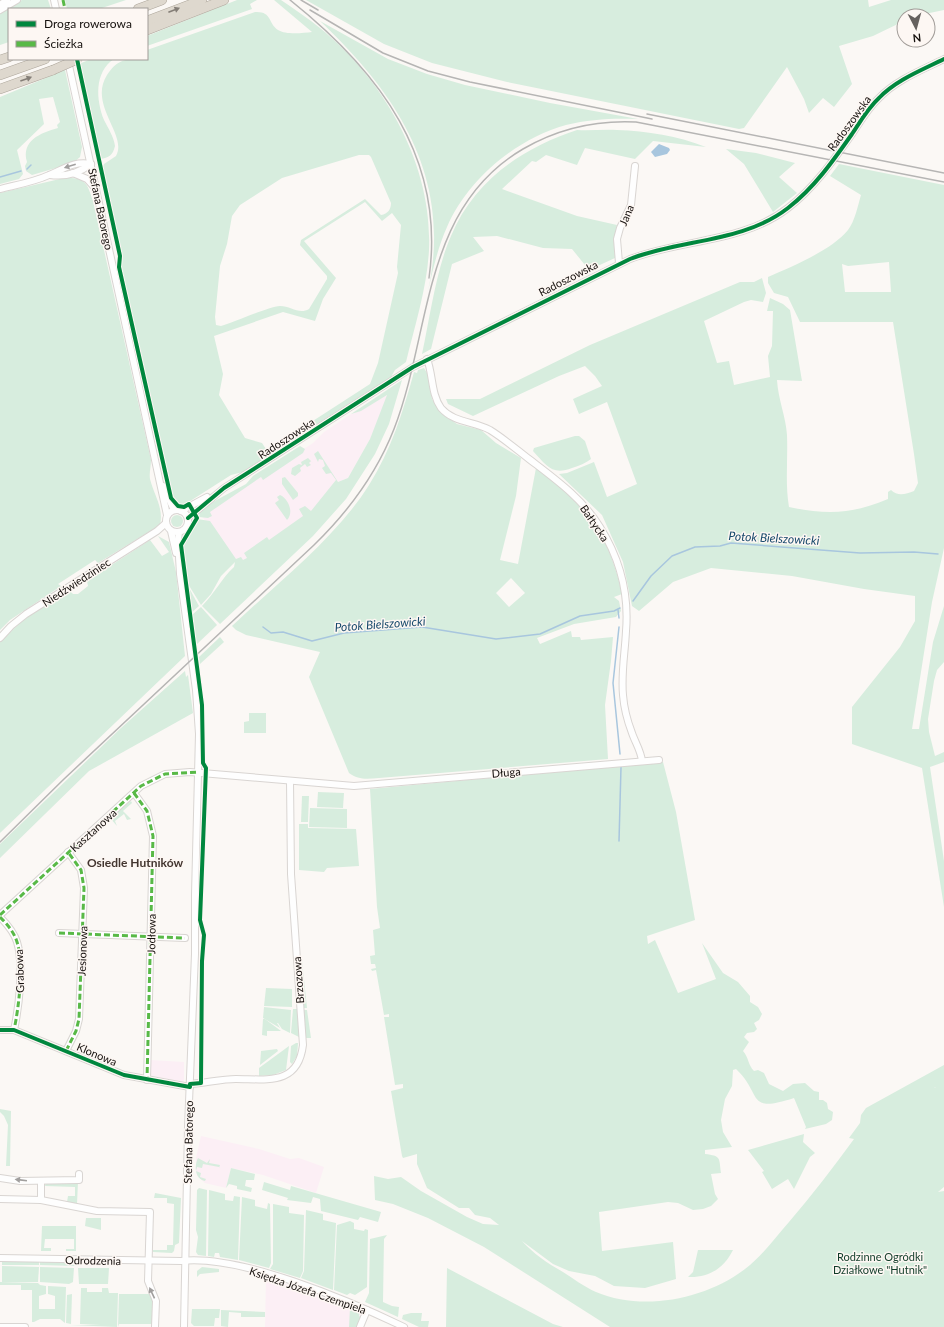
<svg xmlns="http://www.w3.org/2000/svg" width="944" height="1327" font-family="Lato,sans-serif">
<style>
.commercial{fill:#fceff5}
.green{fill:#d7edde;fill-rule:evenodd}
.water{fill:#a8c6de}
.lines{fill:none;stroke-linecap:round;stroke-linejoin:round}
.stream{stroke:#a8c6de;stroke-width:1.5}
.minor-casing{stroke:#d9d5d2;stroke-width:8}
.highway-casing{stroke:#ada69b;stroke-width:10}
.minor{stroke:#fefefe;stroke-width:6}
.highway{stroke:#ded8ce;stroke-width:9}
.rail{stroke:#b6b5b4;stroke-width:1.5}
.highway-bridge-casing{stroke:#ada69b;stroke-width:10;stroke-linecap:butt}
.highway-bridge{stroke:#ded8ce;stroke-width:9}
.quiet{stroke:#58b947;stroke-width:3;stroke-dasharray:6 3;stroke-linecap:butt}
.cycleway-casing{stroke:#fdf7f3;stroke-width:6}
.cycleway{stroke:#00873e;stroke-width:4}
.oneway{fill:#847e77}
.oneway2{fill:#a19f9e}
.labels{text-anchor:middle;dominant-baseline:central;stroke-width:3;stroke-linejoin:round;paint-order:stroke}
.street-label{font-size:11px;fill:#15100d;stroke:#fdf7f3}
.park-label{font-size:11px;fill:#103c28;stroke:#fdf7f3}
.water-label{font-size:12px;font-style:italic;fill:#16486b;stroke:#fdf7f3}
.neighbourhood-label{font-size:12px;font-weight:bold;fill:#433630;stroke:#fdf7f3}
</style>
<rect width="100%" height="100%" fill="#fbf8f5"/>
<g class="commercial">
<polygon points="388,394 370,439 348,478 338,482 250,580 201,515 313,443 324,432 351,414 362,410"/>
<polygon points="150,1060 184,1062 184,1082 151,1076"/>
<polygon points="201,1136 259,1149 290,1159 299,1158 324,1167 316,1193 263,1175 231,1168 226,1188 205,1183 197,1176 196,1170 196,1158"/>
<polygon points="266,1277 359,1309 362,1313 357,1327 265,1327"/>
</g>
<g class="green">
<polygon points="22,0 48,0 51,9 9,9 9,42 0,45 0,12"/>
<polygon points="65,0 126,0 99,9 67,9"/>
<polygon points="237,0 257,0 250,4 252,9 147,46 147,36"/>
<path d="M274 0H281C294 9 308 18 320 28 385 81 433 165 429 250 427 288 415 325 406 362L395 370 391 377 312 427 302 428 370 384 378 363 398 273 397 267 401 225 392 213 382 221 365 202 304 241 336 278 323 299 315 321 283 312 214 336 223 374 219 395 245 438 262 443 268 452 291 436V440L243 472 231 475 184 505H179C170 500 170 476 165 466L121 268V256L102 169 104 164 116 156C128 135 88 105 107 75 119 57 128 59 147 59V50L255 12C272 11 268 23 278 30 286 35 303 33 312 32ZM359 155H369L371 157 391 203C391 209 388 214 381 215L365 199 301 240 300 245 327 276V279L309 309C299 315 291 306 280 306 268 307 234 322 221 326L216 325 215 317 220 266 227 244 232 216 240 205 282 178Z"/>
<polygon points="306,0 868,0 869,7 891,0 944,0 944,10 915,16 904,16 904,21 873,36 839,46 852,84 834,107 823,98 809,113 804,99 787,67 744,128 739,129 507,82 432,63 384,44"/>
<path d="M320 21 388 59 427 74 465 85 550 103 638 119C614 118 590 119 566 125 516 139 468 179 447 227 438 247 433 269 428 291 453 178 398 95 320 21Z"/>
<path d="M91 59H114C94 72 96 100 104 120 108 128 114 137 115 146 113 155 109 158 100 159L79 64Z"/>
<path d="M65 70 82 147 80 157 73 163 32 175 26 171 25 166 27 162C21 141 40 133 58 128L57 125 60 122 53 97 39 99 44 124 17 150 23 174 19 179 0 184V97Z"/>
<path d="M577 130C590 131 604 129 617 130 647 131 678 136 706 147L653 141 635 159 585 148 577 165 546 155 536 162 532 161 502 189 577 216 617 225 614 241 615 258 589 270 572 249 543 248 497 236 473 237 484 251 452 264 431 349 422 354C430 317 436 270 451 236 474 181 522 148 577 130Z"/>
<polygon points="726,149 756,153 795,163 779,177 797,193 773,212 744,164"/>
<path d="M839 164 944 185V548L932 602 912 729H919L933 642 944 606V662L937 670 934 681 928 719 929 732 935 756 944 752V762L930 767 944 861V907L922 768 852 744V707L900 647 915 621V596L864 589 792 576 711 568 673 582 639 611 632 606 623 562 602 515 559 474 567 473 594 462 607 497 637 484 607 402 579 414 573 399 602 386 595 376 585 366 559 376 473 416 448 404 446 399H480L590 345 740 282H754L762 278 766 293 763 302 751 300 744 302 704 321 717 363 729 361 734 385 770 377 768 356 772 346 773 311H767L770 298 783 304 790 310 802 381 777 380C778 399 786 417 787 435 788 460 785 483 789 507 828 515 852 514 888 499V492L891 490C898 497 906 494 914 491L918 483 914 454 893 322H800L788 297 774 293 768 283V277C791 267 832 250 848 230 855 221 858 205 861 195L830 176ZM889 262 891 292H845L842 264 848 266Z"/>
<path d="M64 178C85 177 87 182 93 201L151 460C151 467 149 473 150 479 154 495 164 508 160 525L98 563 95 560 58 584 61 586 10 620 0 630V193Z"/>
<path d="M424 368 427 373H429L432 399 441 413 457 424 481 430 496 443 521 458 516 496 500 560 518 564 536 468C585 505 609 533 622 594L614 597 619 601 621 611 616 617 574 624 537 638 540 644 571 631 572 637H580L581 640 613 637 611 661 605 705 608 759 379 778C367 779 358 780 349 773L309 677 320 652 246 635 236 630 232 626C277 583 336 538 369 485 391 450 403 412 414 372L417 373 418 370ZM511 578 525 593 509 607 496 593Z"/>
<path d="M402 380 389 424 375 454 346 499 313 536 220 624 202 606C215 593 221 579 234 567L235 562 221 576 211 594 201 605 188 584 183 544 197 519 210 521 236 559 241 557 243 560 247 558 244 553 267 537 269 540 303 516 299 509 305 506 311 511 336 480 331 473 326 474 322 468 325 466 323 460 319 459 318 462 314 454 318 451 338 482 348 478 370 439 387 395 361 411 351 414Z"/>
<path d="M575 436H579L585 441 591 459C586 463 579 466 572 468 552 476 546 465 533 451L534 448Z"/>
<polygon points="300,446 305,449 303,453 263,480 261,477 210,512 212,516 208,518 199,517 200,512 211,503 246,484 253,476"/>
<polygon points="308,458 313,463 311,461 309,463 311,465 307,467 305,464 300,468 301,471 295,476 291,474 292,468 299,464 302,465 301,462"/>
<polygon points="285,477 298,493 298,496 293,500 282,484 282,478"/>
<path d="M280 495C289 499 294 513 287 520L275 503 279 500 277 497Z"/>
<circle cx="177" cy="521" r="6"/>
<polygon points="158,536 169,542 176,572 185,656 0,833 0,642 24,619 69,590 73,594 78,594 88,586 87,581 150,540 162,556 169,552"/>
<polygon points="188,586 199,606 191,613"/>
<polygon points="201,607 217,625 196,645 192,615"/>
<polygon points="220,637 224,642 200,664 199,657"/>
<polygon points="185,671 186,677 188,675 193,713 89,771 0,858 0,844 121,728"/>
<polygon points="249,713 266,713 266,733 244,733 244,722 249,721"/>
<path d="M663 762 676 812 695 920 647 936 648 944 655 940 678 993 716 979 702 943 723 973 738 982 750 996V1002L758 1007 762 1014 759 1020 754 1023 757 1029 754 1032 747 1033 744 1037 749 1042 743 1051C749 1058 748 1065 754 1071L758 1070 764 1073 769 1084 783 1091 793 1084 805 1083 814 1091 819 1092V1100H823L827 1103 828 1109 833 1112 832 1120 826 1124 805 1129 806 1127 794 1098C745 1114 763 1094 736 1069L733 1070 732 1086 725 1099 721 1120 723 1132 732 1147 705 1150V1154C721 1156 719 1157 721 1173L711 1174 715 1194 718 1199 711 1206 703 1209 693 1210 678 1203 668 1202 599 1212 602 1251 673 1242 676 1279 645 1288 614 1286 595 1276 569 1271 553 1264 522 1241C534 1254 547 1263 563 1272 573 1278 584 1287 596 1292 643 1312 706 1299 745 1269 762 1256 775 1238 789 1222 811 1196 833 1168 854 1139L849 1138 860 1123 861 1115 866 1108 944 1065V1083L934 1088 944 1083V1187L938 1192 944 1191V1327H610L484 1247 428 1218 393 1204 375 1200 374 1176 388 1179 401 1177 421 1191 467 1217 483 1224 499 1225 490 1218 475 1215 469 1208H459L427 1188 417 1164V1154L403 1158 402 1156 391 1091 403 1088V1084L395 1085 384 1017H389V1014L384 1015 376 970 372 971 371 969 376 968 375 964H371L370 956 375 955 373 930 380 928 377 907 370 789Z"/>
<polygon points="318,792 344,793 343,808 317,807"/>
<polygon points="302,796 309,796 308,822 301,822"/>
<polygon points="131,801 132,803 123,811 131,819 127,820 124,814 115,821 117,826 110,818"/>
<polygon points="310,808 347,809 347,828 309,827"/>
<polygon points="299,824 308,824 308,828 356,829 359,866 327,868 324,872 299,870"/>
<polygon points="302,960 307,1008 303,1008 300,963"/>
<polygon points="266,988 292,989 292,1007 264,1006"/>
<polygon points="264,1007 291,1010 290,1033 282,1029 278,1023 277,1023 280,1028 263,1018"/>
<polygon points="293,1009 298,1009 299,1037 291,1033"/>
<polygon points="303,1010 307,1010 311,1038 305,1038"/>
<polygon points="263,1019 265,1019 281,1031 267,1031 267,1036 262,1035"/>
<polygon points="296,1043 298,1043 297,1056 292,1064 290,1062 291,1046"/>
<polygon points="289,1046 286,1070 273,1075 259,1076 259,1068"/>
<polygon points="277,1049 278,1051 260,1065 261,1051"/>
<polygon points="0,1109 11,1111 10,1166 6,1166 8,1125 4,1116 0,1112"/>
<polygon points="804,1134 803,1142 815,1153 810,1157 794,1189 788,1179 772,1189 762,1172 764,1171 748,1150"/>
<path d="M198 1158 207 1163 210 1159 209 1163 220 1165 219 1168V1167L203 1164 202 1168 197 1167 196 1171 201 1173 200 1177 206 1179 205 1181C195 1179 194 1166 198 1158Z"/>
<polygon points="231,1168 255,1174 254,1180 246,1180 245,1186 252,1188 251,1192 237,1189 237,1186 229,1184 226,1188"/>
<polygon points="46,1182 78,1182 77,1204 67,1202 68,1196 75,1196 75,1187 45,1186"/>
<polygon points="264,1182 290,1190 291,1186 381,1212 378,1222 360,1217 358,1220 321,1211 320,1199 313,1197 311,1203 287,1200 288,1198 262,1190"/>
<polygon points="199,1188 207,1190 206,1256 198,1255 196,1252 198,1237 196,1230 197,1190"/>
<polygon points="209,1190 225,1194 225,1200 233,1201 234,1196 240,1197 238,1260 220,1257 219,1253 215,1253 214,1257 208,1256"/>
<polygon points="155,1193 181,1198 179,1243 175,1245 174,1251 172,1253 153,1252 153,1250 167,1250 167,1245 173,1245 174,1204 167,1203 167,1198 154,1198"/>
<polygon points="242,1197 255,1200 255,1206 267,1209 268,1203 270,1204 271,1263 269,1268 239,1260"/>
<polygon points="273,1204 289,1207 289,1213 304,1215 303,1271 300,1278 270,1269 273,1264"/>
<polygon points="306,1210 323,1214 323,1220 336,1223 333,1290 301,1278 304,1271"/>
<polygon points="86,1218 101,1218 101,1230 85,1226"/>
<polygon points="350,1221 354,1223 354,1229 364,1231 365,1229 368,1230 367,1287 355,1295 350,1293 347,1295 334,1290 337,1225"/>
<polygon points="42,1226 76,1226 76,1251 66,1251 66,1249 74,1249 74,1239 45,1239 44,1248 51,1248 51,1251 41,1251"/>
<polygon points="387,1235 384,1239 383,1302 392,1306 399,1307 398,1317 365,1302 369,1293 370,1239"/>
<path d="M698 1250H733C724 1268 709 1278 688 1277L693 1272Z"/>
<polygon points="2,1261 39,1262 39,1265 2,1265"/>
<polygon points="40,1262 70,1262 75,1266 40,1265"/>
<polygon points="2,1266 39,1267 38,1282 2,1282"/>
<polygon points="40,1267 74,1268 73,1282 69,1284 40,1282"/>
<polygon points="202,1267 219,1269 219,1272 200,1274 197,1277 197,1271"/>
<polygon points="78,1268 109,1268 108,1284 79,1284"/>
<polygon points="447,1268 553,1324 563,1327 446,1327"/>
<polygon points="0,1282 38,1283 40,1285 46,1286 46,1294 39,1296 39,1309 55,1309 55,1296 48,1294 48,1286 66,1287 65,1323 60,1319 40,1319 34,1322 32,1322 32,1290 21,1290 21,1285 0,1285"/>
<polygon points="81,1288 87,1288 87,1292 102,1292 102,1288 108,1288 109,1293 118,1293 117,1327 70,1325 101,1325 80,1324"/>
<polygon points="72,1294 71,1324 66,1323 67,1295"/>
<polygon points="119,1294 150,1294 153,1301 153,1324 119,1324 118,1327"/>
<polygon points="350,1308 360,1312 359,1316 361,1317 357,1327 349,1327"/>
<polygon points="192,1309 220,1309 219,1318 215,1318 214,1326 194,1326 191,1323"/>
<polygon points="221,1310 265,1312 265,1317 241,1317 241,1313 229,1312 228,1327 221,1326"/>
<polygon points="411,1313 422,1313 421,1321 429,1321 428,1327 419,1327 402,1319 403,1315"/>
</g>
<polygon class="water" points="659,144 669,148 670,150 667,154 655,157 651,152"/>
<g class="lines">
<g class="stream">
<polyline points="27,169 31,165"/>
<polyline points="0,177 21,171"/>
<polyline points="633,601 651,576 672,556 695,547 720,546 731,543 860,553 914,552 938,554"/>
<polyline points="618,610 619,618"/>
<polyline points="263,627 271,633 283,632 312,641 344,633 422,627 496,639 540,634 580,616 614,611 620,608"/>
<polyline points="619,627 613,683 620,754"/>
<polyline points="619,841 621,767"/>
</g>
<g class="minor-casing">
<g id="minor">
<polyline points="54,0 56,9"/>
<polyline points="0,5 7,0"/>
<polyline points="0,10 17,0"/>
<polyline points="68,61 167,515"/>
<polyline points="73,173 87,179 96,189"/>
<path d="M50 175C64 177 79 173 91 164"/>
<path d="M0 189C16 185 34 182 49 175 64 169 73 161 91 164"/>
<polyline points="619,263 617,239 620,228 631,205 635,166"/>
<path d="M427 359C433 374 431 394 441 408 454 423 473 421 490 430 503 438 516 449 529 459 555 479 582 498 600 527 620 559 629 595 626 631 625 653 621 673 623 695 624 708 627 720 632 733 635 742 641 751 642 761"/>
<polyline points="163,486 174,510"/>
<circle cx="177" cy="521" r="11"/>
<polyline points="181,511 207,497"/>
<path d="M188 518 224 488 413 367 630 259C681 239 743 243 788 208 814 188 833 161 852 134 860 122 868 108 879 98 896 80 922 70 944 59"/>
<polyline points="171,531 176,553"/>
<polyline points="179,532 178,540 180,574 196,690 199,734 195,895 195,954 188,1127 184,1327"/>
<polyline points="0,638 11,626 26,614 157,531 166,523"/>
<polyline points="134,793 147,811 153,836 147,1080"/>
<polyline points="0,915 141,786 165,774 190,772 354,786 659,760"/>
<path d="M0 917C7 924 14 932 17 942 24 964 19 1007 14 1030"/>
<polyline points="59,933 185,938"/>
<polyline points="0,1030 14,1030 124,1075 190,1087"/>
<polyline points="66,1051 76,1031 79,1019 84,888 81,870 68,852"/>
<path d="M190 1084C206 1083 221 1079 236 1079 267 1079 298 1086 303 1045L291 874 290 781"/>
<polyline points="0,1178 20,1181 79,1180 79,1174"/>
<polyline points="0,1199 41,1200 97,1211 150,1212 148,1281 156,1301 155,1327"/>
<polyline points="41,1200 41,1181"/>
<path d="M0 1258 181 1261C240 1254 350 1301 404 1327"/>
<polyline points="0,1327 25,1327"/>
<polyline points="360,1327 367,1310"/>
</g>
</g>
<g class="highway-casing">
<g id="highway">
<polyline points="138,9 162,0"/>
<polyline points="147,21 202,0"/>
<polyline points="147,30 224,0"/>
<polyline points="0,60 9,57"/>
<polyline points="0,75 45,59"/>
<polyline points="0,89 53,70"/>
</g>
</g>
<use href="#minor" class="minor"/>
<use href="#highway" class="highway"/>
<g class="rail">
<path d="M290 0C379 71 446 158 429 278"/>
<polyline points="301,0 318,10"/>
<polyline points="310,10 383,53 428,71 470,82 652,119"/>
<polyline points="647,114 944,173"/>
<path d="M0 842 64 779 314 545C349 511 376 475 394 429 432 331 421 209 523 149 559 128 596 120 636 122L944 182"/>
</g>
<g class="highway-bridge-casing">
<polyline id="highway-bridge" points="53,70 78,59"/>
</g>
<use href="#highway-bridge" class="highway-bridge"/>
<g class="quiet">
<polyline points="63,0 65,9"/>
<polyline points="134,793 147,811 153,836 147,1080"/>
<polyline points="0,915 141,786 165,774 199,772"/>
<path d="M0 917C7 924 14 932 17 942 24 964 19 1007 14 1030"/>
<polyline points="59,933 185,938"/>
<polyline points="66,1051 76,1031 79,1019 84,888 81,870 68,852"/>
</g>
<g class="cycleway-casing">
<g id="cycleway">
<path d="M188 518 224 488 413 367 630 259C681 239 743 243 788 208 814 188 833 161 852 134 860 122 868 108 879 98 896 80 922 70 944 59"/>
<polyline points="0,1030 14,1030 124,1075 190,1087 190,1084 201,1083 202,961 204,935 200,920 206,768 203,763 202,705 181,545 197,518 189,504 184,507 178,506 171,498 119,267 120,256 77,59"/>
</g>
</g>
<use href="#cycleway" class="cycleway"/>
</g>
<defs><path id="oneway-solid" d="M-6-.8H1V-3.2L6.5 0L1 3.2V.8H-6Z"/></defs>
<g class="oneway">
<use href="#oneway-solid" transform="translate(174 10) rotate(-21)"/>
<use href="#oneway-solid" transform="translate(26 79) rotate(-20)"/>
</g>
<g class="oneway2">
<use href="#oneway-solid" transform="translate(70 166) rotate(163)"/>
<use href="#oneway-solid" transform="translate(21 1180) rotate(-173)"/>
<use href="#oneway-solid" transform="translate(152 1293) rotate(-115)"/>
</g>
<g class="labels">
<g class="street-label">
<text transform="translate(849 123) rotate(-54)">Radoszowska</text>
<text transform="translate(101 209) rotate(78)">Stefana Batorego</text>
<text transform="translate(626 215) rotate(-67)">Jana</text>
<text transform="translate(568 278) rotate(-27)">Radoszowska</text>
<text transform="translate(286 438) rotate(-33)">Radoszowska</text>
<text transform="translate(595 523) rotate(56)">Bałtycka</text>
<text transform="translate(76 582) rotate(-33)">Niedźwiedziniec</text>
<text transform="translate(506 772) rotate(-5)">Długa</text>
<text transform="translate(93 830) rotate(-42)">Kasztanowa</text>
<text transform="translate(151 934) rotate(-89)">Jodłowa</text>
<text transform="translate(82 951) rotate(-88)">Jesionowa</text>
<text transform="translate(19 971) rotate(-92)">Grabowa</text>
<text transform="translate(298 980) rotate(-94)">Brzozowa</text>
<text transform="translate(97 1054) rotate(23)">Klonowa</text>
<text transform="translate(188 1142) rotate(-89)">Stefana Batorego</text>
<text transform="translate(93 1260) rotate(1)">Odrodzenia</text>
<text transform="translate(308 1290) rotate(19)">Księdza Józefa Czempiela</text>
</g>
<g class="park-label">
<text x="880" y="1256">Rodzinne Ogródki<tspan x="880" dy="13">Działkowe "Hutnik"</tspan></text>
</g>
<g class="water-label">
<text transform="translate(774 538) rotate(3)">Potok Bielszowicki</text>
<text transform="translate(380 624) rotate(-4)">Potok Bielszowicki</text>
</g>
<g class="neighbourhood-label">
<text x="135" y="862">Osiedle Hutników</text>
</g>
</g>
<rect x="8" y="8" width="140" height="52" fill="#fdf7f3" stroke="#a09b97"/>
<rect x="16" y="21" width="20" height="6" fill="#00873e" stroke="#a09b97"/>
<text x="44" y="28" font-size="12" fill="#15100d">Droga rowerowa</text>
<rect x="16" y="41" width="20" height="6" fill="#58b947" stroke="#a09b97"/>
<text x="44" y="48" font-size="12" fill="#15100d">Ścieżka</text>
<g transform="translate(916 28) rotate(174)"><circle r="19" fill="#fdf7f3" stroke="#a09b97"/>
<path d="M0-3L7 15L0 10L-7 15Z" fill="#66615e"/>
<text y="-6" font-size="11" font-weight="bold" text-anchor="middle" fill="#15100d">N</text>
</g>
</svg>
